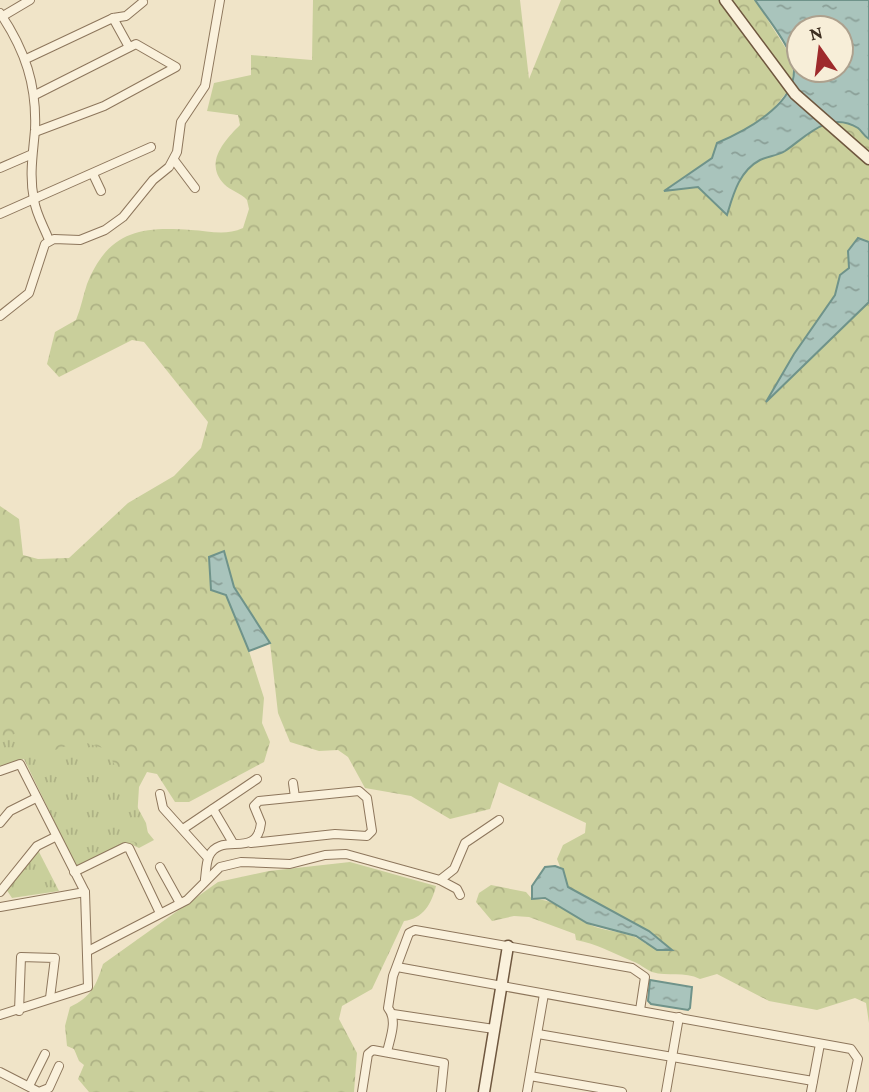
<svg xmlns="http://www.w3.org/2000/svg" width="869" height="1092" font-family="'Crimson Pro',serif">
<style>
.forest{fill:url(#forest-crowns)}
.park{fill:url(#park-tufts)}
.water{fill:url(#water-ripples);stroke:#6f938a;stroke-width:2;fill-rule:evenodd}
.lines{fill:none;stroke-linecap:round;stroke-linejoin:round}
.street-casing{stroke:#8d765c;stroke-width:10}
.secondary-casing{stroke:#6f573f;stroke-width:13}
.street{stroke:#faf1dc;stroke-width:8}
.secondary{stroke:#faf1dc;stroke-width:10}
</style>
<defs>
<pattern id="forest-crowns" width="20" height="18" patternUnits="userSpaceOnUse" patternTransform="scale(1.75)"><rect width="20" height="18" fill="#c9cf9b"/><path d="M2 6a3 3 0 1 1 6 0M12 15a3 3 0 1 1 6 0" fill="none" stroke="#aeb285"/></pattern>
<pattern id="park-tufts" width="24" height="20" patternUnits="userSpaceOnUse" patternTransform="scale(1.75)"><rect width="24" height="20" fill="#c9cf9b"/><path d="M3 7l-1-3M5 7V3M7 7l1-3M15 17l-1-3M17 17v-4M19 17l1-3" fill="none" stroke="#aeb285"/></pattern>
<pattern id="water-ripples" width="26" height="14" patternUnits="userSpaceOnUse" patternTransform="scale(1.75)"><rect width="26" height="14" fill="#a9c4bc"/><path d="M2 4q2-2 4 0t4 0M15 11q2-2 4 0t4 0" fill="none" stroke="#8ba098"/></pattern>
</defs>
<rect width="100%" height="100%" fill="#f0e4c8"/>
<g class="forest">
<path d="M313 0H520L529 79 561 0H755L792 58 793 75 786 93 770 113 753 127 717 143 712 158 665 190 698 187 727 214C733 195 739 170 760 160 769 156 777 156 785 151 806 137 828 109 858 128 862 131 864 136 869 139V242L858 238 849 268 840 275 835 295 794 354 768 399 869 302V1023L866 1003 855 998 817 1010 769 1001 717 974 700 979C684 971 668 977 652 972 645 969 639 963 632 961 613 953 597 944 576 940L575 934 529 917 514 916 492 921 476 902 479 893 491 885 526 892 532 899C554 898 569 913 587 923 606 934 629 929 646 944L649 931 568 887 557 859 563 845 585 833 586 823 499 782 490 809 450 819 411 796 365 788 348 757 338 750 319 751 290 742 278 713 270 643 234 586 223 551 226 595 249 651 264 698 262 723 270 742 264 762 189 802H175L157 774 147 772 139 787 137 819 154 840 139 848 124 841 67 761 0 742V506L19 519 23 555 38 559 69 558 128 503 174 476 201 448 208 422 144 342 132 340 59 377 47 364 55 332 76 320C81 308 83 296 87 284 108 232 139 226 191 230 210 231 225 236 243 228L249 209 247 200C241 193 231 191 224 184 204 163 224 141 240 125L238 115 207 111 214 83 251 75V55L312 60Z"/>
<path d="M350 862 436 886C432 903 423 919 404 921L372 989 342 1006 339 1019 357 1053 354 1092H89L78 1079 84 1065 79 1061 74 1049 67 1046 65 1026 70 1007C91 997 96 986 103 964L218 882 269 871Z"/>
</g>
<g class="park">
<polygon points="20,732 44,754 80,741 106,749 146,823 149,839 140,844 132,841 76,866 24,759 0,768 0,739"/>
<polygon points="38,850 59,891 12,898 6,889"/>
</g>
<g class="water">
<path d="M755 0H869V139C864 136 862 131 858 128 828 110 806 137 785 151 777 156 768 156 760 160 739 171 733 195 727 215L698 187 664 191 712 158 717 143C747 130 808 99 791 56 783 36 767 18 755 0ZM799 28H841V70H799Z"/>
<polygon points="858,238 869,242 869,302 766,402 794,354 835,295 840,275 849,268 848,251"/>
<polygon points="224,551 234,587 270,643 249,651 226,595 211,590 209,557"/>
<polygon points="555,866 563,869 568,887 649,931 672,950 657,950 636,936 587,923 545,898 532,899 532,886 545,867"/>
<polygon points="650,980 692,987 690,1008 688,1010 651,1004 648,1001"/>
</g>
<g class="lines">
<g class="street-casing">
<g id="street">
<path d="M0 13C25 50 37 85 35 130 33 154 29 175 34 200 36 214 44 227 49 240"/>
<polyline points="3,16 30,0"/>
<polyline points="113,18 126,16 143,2"/>
<polyline points="26,59 113,18 129,47"/>
<polyline points="35,132 104,106 176,67 136,44 35,95"/>
<polyline points="174,160 195,188"/>
<polyline points="0,168 30,155"/>
<polyline points="93,174 101,191"/>
<polyline points="0,214 151,147"/>
<polyline points="0,316 29,293 45,244 54,239 80,240 105,230 123,217 153,180 169,167 177,152 181,122 205,86 220,0"/>
<polyline points="0,771 20,764 85,892 88,987 0,1015"/>
<polyline points="293,783 295,797"/>
<polyline points="160,794 163,808 208,858"/>
<polyline points="213,809 233,843"/>
<polyline points="0,823 10,811 36,798"/>
<polyline points="183,829 257,779"/>
<polyline points="160,867 180,903"/>
<polyline points="74,872 125,847 129,848 160,913"/>
<path d="M205 879C206 872 206 863 209 856 221 831 257 860 261 823L254 806 259 801 359 791 367 798 372 831 367 836 335 834 251 843"/>
<polyline points="440,880 457,889 460,895"/>
<polyline points="0,892 37,846 55,837"/>
<polyline points="0,907 85,892"/>
<polyline points="88,951 187,900 220,867 241,862 290,864 325,855 346,854 440,880 454,869 465,843 499,820"/>
<polyline points="397,967 851,1049 858,1059 851,1092"/>
<polyline points="19,1011 21,957 55,958 50,998"/>
<polyline points="393,1014 494,1029"/>
<polyline points="538,1034 813,1081"/>
<path d="M387 1052C390 1038 398 1020 388 1008L393 976 409 933 415 930 632 968 645 977 640 1010"/>
<polyline points="0,1072 39,1092 49,1088 59,1066"/>
<polyline points="530,1076 622,1092"/>
<polyline points="29,1086 45,1054"/>
<polyline points="362,1092 368,1054 373,1050 444,1063 441,1092"/>
<polyline points="527,1092 544,994"/>
<polyline points="666,1092 679,1017"/>
<polyline points="811,1092 820,1044"/>
</g>
</g>
<g class="secondary-casing">
<g id="secondary">
<polyline points="725,0 795,94 869,159"/>
<polyline points="484,1092 508,946"/>
</g>
</g>
<use href="#street" class="street"/>
<use href="#secondary" class="secondary"/>
</g>
<g transform="translate(820 49) rotate(346)"><circle r="33" fill="#f7eed8" stroke="#ada18e" stroke-width="2"/>
<path d="M0-5L12 26L0 18L-12 26Z" fill="#9e2a2b"/>
<text y="-10" font-size="19" font-weight="bold" text-anchor="middle" fill="#3d2e20">N</text>
</g>
</svg>
